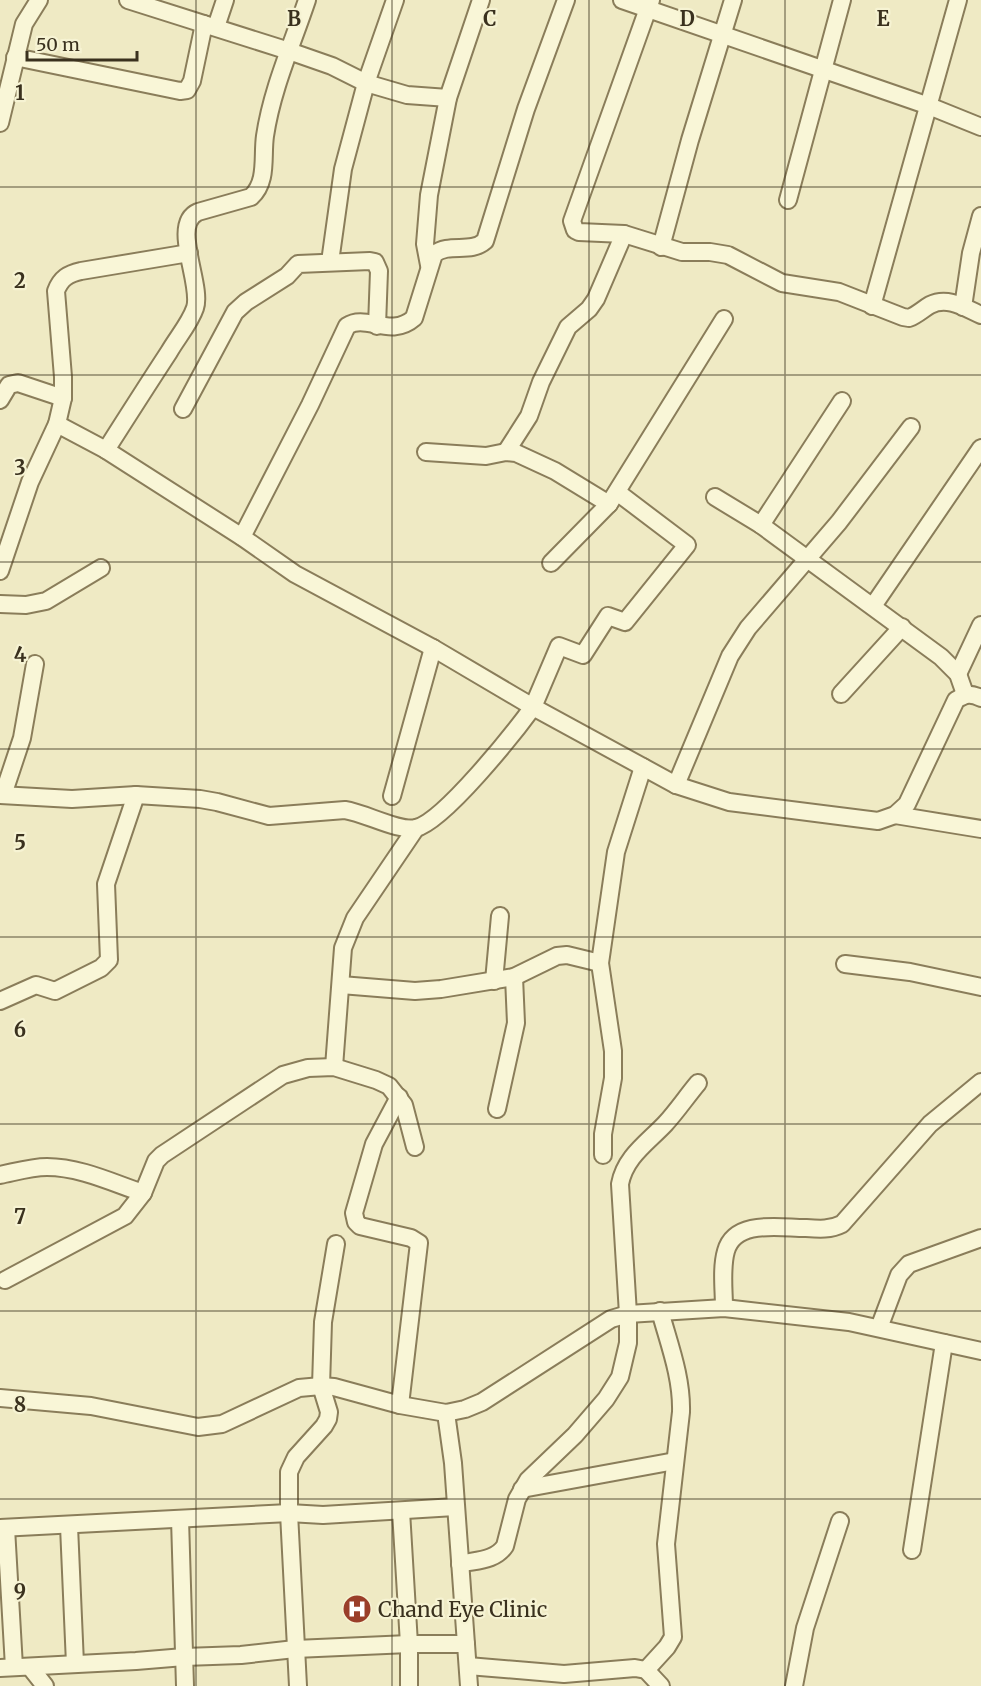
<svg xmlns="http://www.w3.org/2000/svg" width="981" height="1686" font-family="Merriweather,serif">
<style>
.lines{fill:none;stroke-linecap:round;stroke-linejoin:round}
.street-casing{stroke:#8a7d5a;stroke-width:20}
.street{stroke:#f9f6d7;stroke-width:16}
.grid{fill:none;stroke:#3a311e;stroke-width:1.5;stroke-opacity:0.55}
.labels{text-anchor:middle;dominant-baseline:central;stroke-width:4.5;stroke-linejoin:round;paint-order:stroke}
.poi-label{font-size:21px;fill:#3a311e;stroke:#f6f3d3;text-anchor:start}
.grid-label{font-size:20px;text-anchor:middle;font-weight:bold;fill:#3a311e;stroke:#f6f3d3;stroke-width:4.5;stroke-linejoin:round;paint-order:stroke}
</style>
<rect width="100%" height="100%" fill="#efeac4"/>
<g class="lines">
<g class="street-casing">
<g id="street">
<polyline points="128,0 289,51 332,66 366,83 407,95 448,98"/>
<polyline points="622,0 929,106 981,127"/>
<path d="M651 0 572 221 575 230 579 232 624 234 682 252H710L728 255 782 283 839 292 903 317 909 318C917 315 923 309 930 305 948 296 965 308 981 315"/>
<polyline points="216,27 225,0"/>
<polyline points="15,57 180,91 187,90 192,81 204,24"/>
<polyline points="0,123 24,24 39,0"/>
<polyline points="788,200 842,0"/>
<polyline points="661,247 690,140 733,0"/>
<polyline points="330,262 343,169 366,83 395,0"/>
<polyline points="429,265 425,244 429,195 448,98 481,0"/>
<polyline points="872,306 958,0"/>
<polyline points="963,307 971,253 981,216"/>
<polyline points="0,400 9,385 18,383 63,398"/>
<polyline points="183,409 235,312 246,302 287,276 298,264 370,261 375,262 379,271 377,326"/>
<polyline points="57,424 106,450 242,537 295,574 433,648 533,707 559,646 583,655 608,616 625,622 687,545 617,492"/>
<path d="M106 450C127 417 148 384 169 352 177 338 190 323 195 308 203 285 170 224 198 212L251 197C268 182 262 156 265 136 272 89 292 45 307 0"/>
<polyline points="426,452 486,456 506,452 516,453 555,471 609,504"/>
<polyline points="506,452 529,416 541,382 568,327 589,309 596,299 624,234"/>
<polyline points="715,497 761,525 941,657 958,674 965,694"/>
<polyline points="761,525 842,401"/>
<path d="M242 537 310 405 347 326C366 313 390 339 414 318L434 254C450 242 470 254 485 241L526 109 566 0"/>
<polyline points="551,563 609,504 724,319"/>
<path d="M0 571 30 482 57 424 63 398V377L56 291C61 278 68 274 81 271L189 253"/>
<polyline points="0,604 26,605 46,601 101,568"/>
<polyline points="873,606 981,448"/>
<polyline points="958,674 981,625"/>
<polyline points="841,694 902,627"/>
<polyline points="676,785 730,656 748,628 839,522 911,427"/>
<path d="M0 795 72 799 136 795 200 799 217 802 269 816 345 810C365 813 399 832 416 828 444 821 514 733 533 707L676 785 729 802 878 821 895 815 907 804 956 700C966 694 970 693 981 698"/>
<polyline points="3,795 22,738 35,664"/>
<polyline points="392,796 433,648"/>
<polyline points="895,815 981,829"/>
<polyline points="845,964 910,972 981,987"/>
<polyline points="494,981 500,916"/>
<polyline points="341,985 415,991 441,989 514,977 557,956 567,955 600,963"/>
<polyline points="0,1001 36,985 55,991 101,968 109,960 106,884 136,795"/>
<polyline points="334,1067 343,948 355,918 416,828"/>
<polyline points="399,1097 374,1144 354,1213 356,1222 360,1226 411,1238 419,1243 400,1405"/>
<polyline points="497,1109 516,1023 514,977"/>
<polyline points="603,1155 603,1134 613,1078 613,1051 600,963 616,852 643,767"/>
<path d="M0 1175C15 1172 31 1167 47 1167 80 1167 113 1183 143 1193"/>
<polyline points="5,1280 125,1216 143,1193 156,1161 162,1155 283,1075 308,1068 334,1067 376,1080 389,1086 404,1105 415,1147"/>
<path d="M724 1308C724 1290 721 1268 726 1251 735 1219 780 1228 805 1228 819 1229 830 1230 842 1224L930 1124 981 1082"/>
<polyline points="879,1328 899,1275 909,1264 981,1238"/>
<polyline points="0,1398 91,1406 198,1427 222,1424 299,1388 321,1386 334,1387 400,1405 446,1413 465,1409 482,1402 611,1319 628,1314 724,1308 849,1322 981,1351"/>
<polyline points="446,1413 453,1463 469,1686"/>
<polyline points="522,1489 675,1461"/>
<polyline points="401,1511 409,1644 409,1686"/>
<polyline points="180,1519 185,1686"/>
<polyline points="69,1526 75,1664"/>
<polyline points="0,1528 289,1513 323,1515 455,1507"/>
<polyline points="6,1528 14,1667"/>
<polyline points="912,1550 944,1343"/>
<path d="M460 1564C476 1560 495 1561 505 1546L517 1499 528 1480 575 1435 606 1399 620 1377 628 1343V1314L620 1184C625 1157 647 1143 665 1124 677 1111 687 1096 698 1083"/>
<polyline points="468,1666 564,1674 635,1668 646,1670 661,1686"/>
<polyline points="30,1667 45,1686"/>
<polyline points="0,1668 136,1661 184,1657 241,1655 295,1649 409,1644 466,1644"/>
<path d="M646 1670 667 1647 673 1637 666 1544 681 1412C682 1377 669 1344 660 1311"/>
<polyline points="298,1686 289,1513 289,1472 296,1457 324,1426 328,1419 329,1412 321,1386 323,1322 336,1244"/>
<polyline points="794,1686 805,1628 840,1521"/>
</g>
</g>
<use href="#street" class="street"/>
</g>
<path class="grid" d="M196 0V1686M392 0V1686M589 0V1686M785 0V1686M0 187H981M0 375H981M0 562H981M0 749H981M0 937H981M0 1124H981M0 1311H981M0 1499H981"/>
<defs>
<g id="hospital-disc" transform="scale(1.5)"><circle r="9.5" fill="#9a3e29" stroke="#f6f3d3"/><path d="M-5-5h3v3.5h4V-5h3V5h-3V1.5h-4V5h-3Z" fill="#fff"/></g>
</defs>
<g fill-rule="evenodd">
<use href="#hospital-disc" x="357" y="1609"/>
</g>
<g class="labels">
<g class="poi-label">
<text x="378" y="1609">Chand Eye Clinic</text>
</g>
</g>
<g class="grid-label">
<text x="294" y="26">B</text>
<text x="490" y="26">C</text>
<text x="687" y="26">D</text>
<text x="883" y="26">E</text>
<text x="20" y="100">1</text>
<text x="20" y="288">2</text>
<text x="20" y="475">3</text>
<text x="20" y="662">4</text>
<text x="20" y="850">5</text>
<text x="20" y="1037">6</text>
<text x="20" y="1224">7</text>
<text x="20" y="1412">8</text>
<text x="20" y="1599">9</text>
</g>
<path d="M27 51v9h110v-9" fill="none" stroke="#3a311e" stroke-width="3"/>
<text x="36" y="51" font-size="18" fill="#3a311e" stroke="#f6f3d3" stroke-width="4.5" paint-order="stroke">50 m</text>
</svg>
